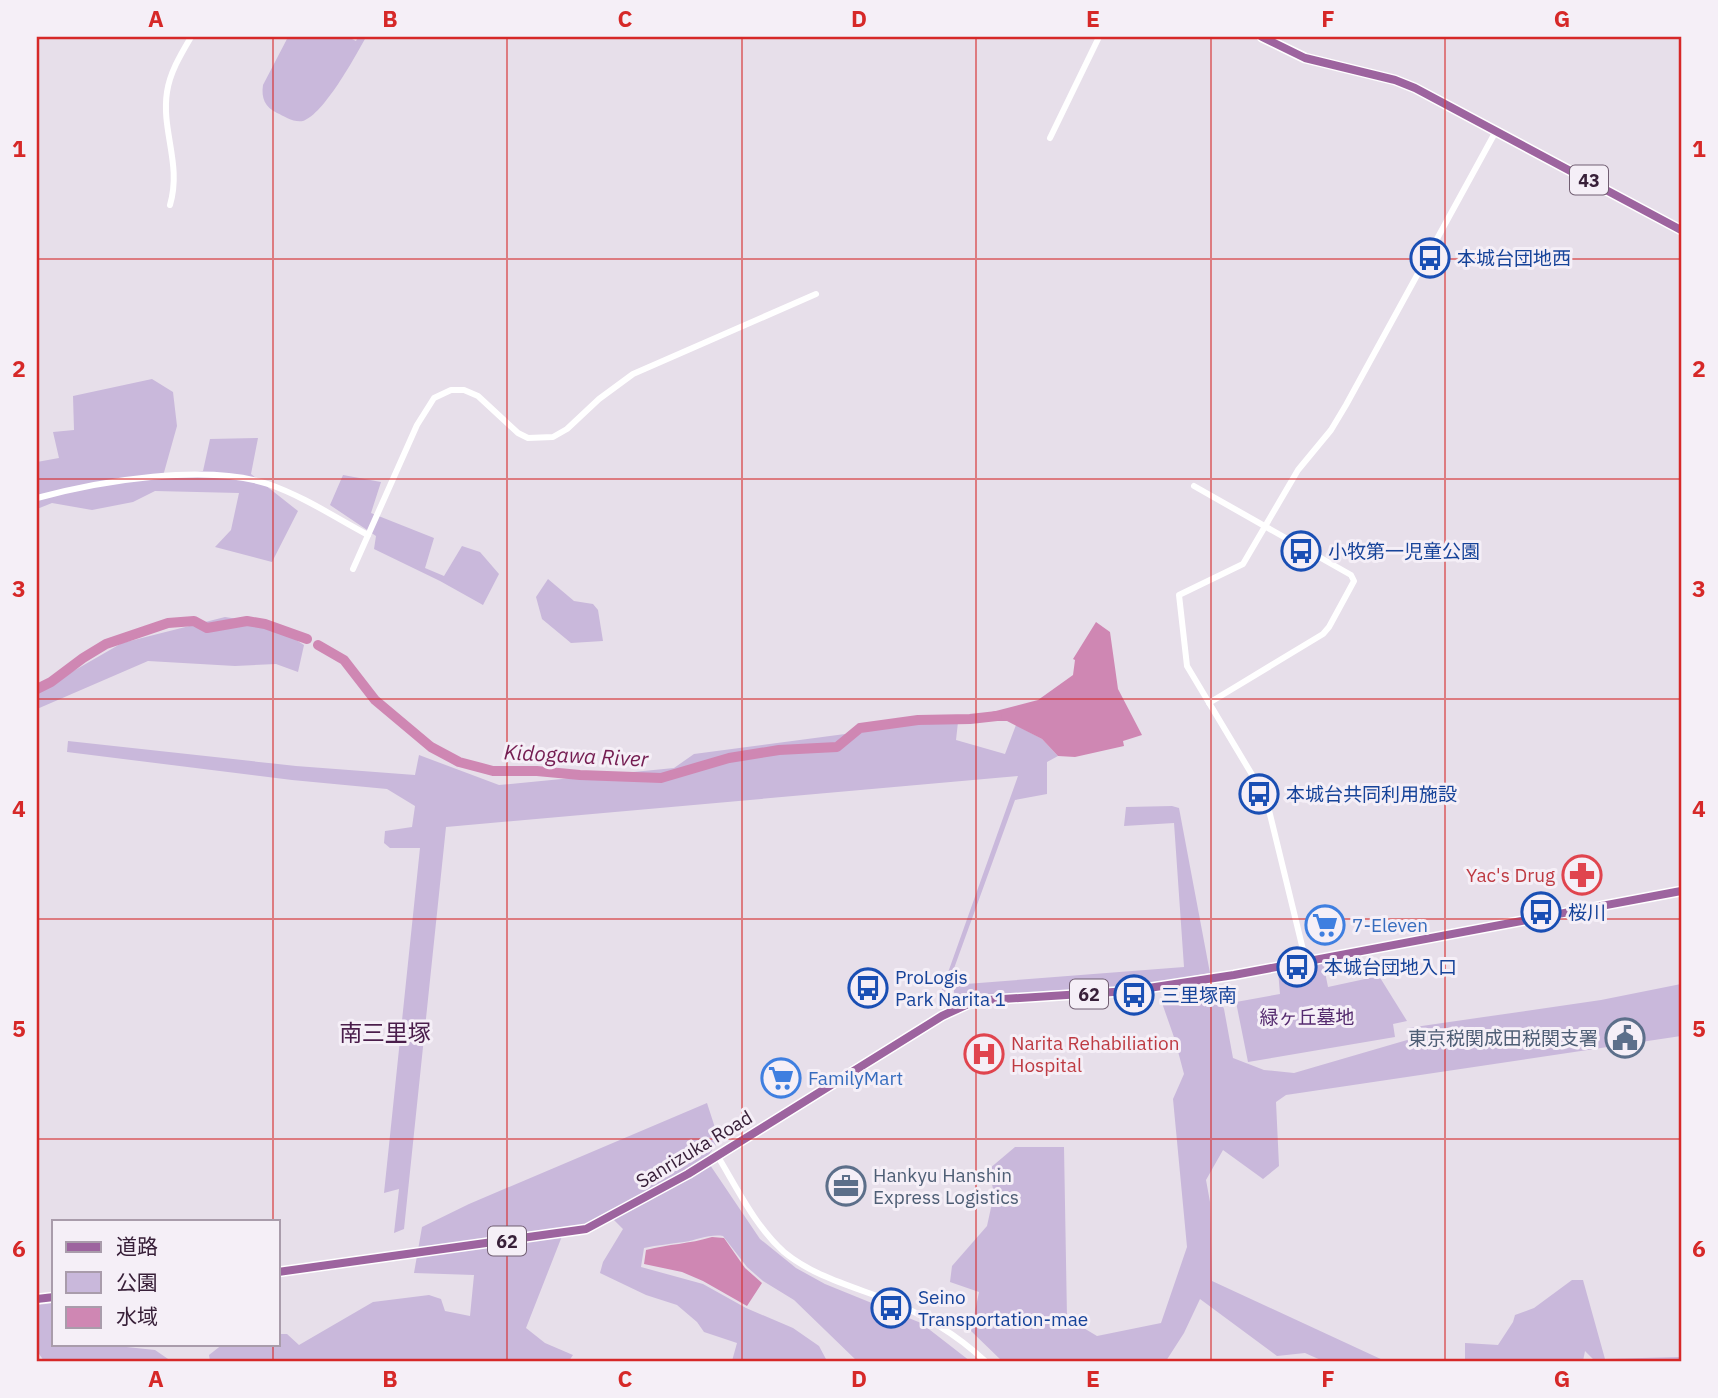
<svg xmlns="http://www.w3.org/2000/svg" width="1718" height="1398" font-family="'IBM Plex Sans','Noto Sans JP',sans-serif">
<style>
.green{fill:#c9b8db}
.water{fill:#cf87b3}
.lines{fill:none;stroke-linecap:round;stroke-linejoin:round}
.river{stroke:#cf87b3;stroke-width:10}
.major-casing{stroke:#fff;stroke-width:11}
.minor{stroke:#fff;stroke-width:6}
.major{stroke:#9d649f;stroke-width:8}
.grid{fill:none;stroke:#d62828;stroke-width:2;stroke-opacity:0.55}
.labels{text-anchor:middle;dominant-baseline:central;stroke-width:6;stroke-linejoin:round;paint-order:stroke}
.shield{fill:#f5eff7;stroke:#715e72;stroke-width:2}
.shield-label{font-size:18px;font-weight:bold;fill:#382039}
.transit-label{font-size:19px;fill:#164399;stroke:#f5eff7;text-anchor:start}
.health-label{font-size:19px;fill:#be3a42;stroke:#f5eff7;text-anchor:end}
.shop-label{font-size:19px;fill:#366cbe;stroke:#f5eff7;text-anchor:start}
.park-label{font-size:19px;fill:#552b6f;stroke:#f5eff7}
.service-label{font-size:19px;fill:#4e5e75;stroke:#f5eff7;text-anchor:end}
.street-label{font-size:19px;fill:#382039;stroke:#f5eff7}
.water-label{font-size:21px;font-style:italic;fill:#741c51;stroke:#f5eff7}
.quarter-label{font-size:23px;fill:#4a1d4b;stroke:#f5eff7}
.neatline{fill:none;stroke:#d62828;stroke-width:2.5}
.grid-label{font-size:23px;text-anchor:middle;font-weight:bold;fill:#d62828}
</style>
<rect width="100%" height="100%" fill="#e7dfea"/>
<g class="green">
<path d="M288 37H348L356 41 358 37H366C355 57 324 114 303 121 294 123 284 116 277 113 265 107 261 98 263 85Z"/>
<polygon points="152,379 173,392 177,426 163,476 203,471 210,439 258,438 251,474 298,511 272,562 215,547 231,530 239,493 155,491 133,502 92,510 52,503 37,509 37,462 59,458 53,432 74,430 73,396"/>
<polygon points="343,475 381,482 371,513 434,538 425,568 444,576 462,546 480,552 499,574 483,605 440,581 374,549 376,536 330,505"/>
<polygon points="548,579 574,601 593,604 598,610 603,641 571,643 542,619 536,597"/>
<polygon points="225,617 271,624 304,645 298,672 276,664 235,666 148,661 37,709 37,692 122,643"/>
<polygon points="958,722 956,740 1005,754 1016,725 1042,739 1058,756 1047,762 1047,794 1015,800 944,996 941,997 940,995 1018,776 446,827 404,1229 394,1233 399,1189 384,1193 420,848 390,848 384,843 385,831 412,827 415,806 387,789 292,780 67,752 68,741 296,766 415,775 419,755 499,785 674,768 694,754 913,725"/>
<polygon points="1172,806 1179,808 1210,973 1133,987 955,998 953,985 1184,967 1174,823 1124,826 1126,807"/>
<polygon points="1323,962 1328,987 1379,976 1407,1021 1393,1024 1395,1037 1248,1062 1236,1002 1280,994 1278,970"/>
<polygon points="1681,984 1681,1036 1286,1095 1276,1102 1279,1166 1263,1179 1223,1150 1206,1180 1210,1202 1212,1281 1385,1361 1323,1361 1305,1353 1277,1356 1200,1299 1184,1333 1166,1361 1002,1361 971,1331 979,1292 950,1282 952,1266 987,1226 994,1194 989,1169 1015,1147 1064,1147 1067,1318 1097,1336 1161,1323 1187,1247 1173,1099 1184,1074 1175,1040 1162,1003 1214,986 1224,1009 1233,1058 1264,1070 1294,1073 1414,1038 1408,1028 1601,1000"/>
<path d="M707 1103 719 1140 706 1159 760 1239 796 1268 825 1284 921 1323 970 1361H857L794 1300 763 1281 747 1267 723 1236C709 1234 698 1240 684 1242 670 1244 658 1245 644 1248L641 1267 703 1284 746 1308 793 1328 819 1346 827 1361H732L737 1343 704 1332 697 1322 677 1305 646 1295 600 1273 603 1262 623 1229 613 1219 564 1231 526 1328 545 1343 573 1355 569 1361H210L209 1355 223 1344H278V1334H287L299 1345 373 1302 429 1295 441 1299 445 1311 470 1316 474 1275 414 1273 422 1227 469 1204Z"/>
<polygon points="1572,1280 1583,1280 1605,1359 1679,1357 1680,1361 1595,1361 1585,1351 1583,1361 1465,1361 1465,1343 1498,1345 1513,1322 1515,1315 1534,1308"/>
<polygon points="54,1303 54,1344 116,1344 117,1346 155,1350 171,1361 44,1361 37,1351 37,1305"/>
</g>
<g class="water">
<polygon points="1096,622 1110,632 1118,689 1142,735 1123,741 1124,746 1075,757 1058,756 1042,739 1007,721 984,721 984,714 1038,700 1073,675 1075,660 1073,659"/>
<path d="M712 1237 724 1238 745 1268 762 1283 747 1306 703 1281 682 1272 644 1264 646 1250C669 1244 689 1244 712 1237Z"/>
</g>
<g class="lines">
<g class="river">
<polyline points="318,645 344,660 375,700 431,747 459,762 493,771 537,771 580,775 661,778 729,758 779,750 837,747 860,728 918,720 970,719 997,716"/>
<polyline points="37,689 51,682 83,658 106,644 168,623 194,621 207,628 247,621 265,624 307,639"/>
</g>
<g class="major-casing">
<g id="major">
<polyline points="1262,37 1305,58 1395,80 1415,88 1681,230"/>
<polyline points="278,1272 586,1229 688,1174 942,1016 968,1004 987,1000 1129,991 1234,975 1681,891"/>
<polyline points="37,1299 54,1297"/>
</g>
</g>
<g class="minor">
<polyline points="1050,138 1099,37"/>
<path d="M170 205C182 164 161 131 167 92 170 72 181 54 191 37"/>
<polyline points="1194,486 1351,575 1354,581 1329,627 1323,634 1209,703"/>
<path d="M37 498C100 481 206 463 268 484 303 496 336 518 368 535"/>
<polyline points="353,569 417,425 434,398 451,390 464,390 478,396 518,433 528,438 553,437 567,429 599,399 633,374 816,294"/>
<polyline points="1306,962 1266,798 1187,666 1179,595 1243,564 1298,470 1331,430 1346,405 1496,131"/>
<path d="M717 1155C737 1188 755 1226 784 1252 813 1276 851 1286 885 1299 923 1314 955 1333 985 1361"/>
</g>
<use href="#major" class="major"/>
</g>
<path class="grid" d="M273 37V1221M507 37V1361M742 37V1361M976 37V1361M1211 37V1361M1445 37V1361M37 259H1681M37 479H1681M37 699H1681M37 919H1681M37 1139H1681M273 1344V1361"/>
<defs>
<g id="bus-ring" transform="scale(2.0125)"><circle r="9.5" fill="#f5eff7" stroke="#1a4fb4" stroke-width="1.5"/><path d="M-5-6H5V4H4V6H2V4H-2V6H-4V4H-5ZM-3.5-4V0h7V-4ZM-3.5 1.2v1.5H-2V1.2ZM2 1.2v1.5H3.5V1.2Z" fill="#1a4fb4"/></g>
<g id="pharmacy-ring" transform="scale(2.0125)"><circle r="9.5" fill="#f5eff7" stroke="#e0444e" stroke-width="1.5"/><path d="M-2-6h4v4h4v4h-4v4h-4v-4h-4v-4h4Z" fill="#e0444e"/></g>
<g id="supermarket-ring" transform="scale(2.0125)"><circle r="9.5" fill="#f5eff7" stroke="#3f7fe0" stroke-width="1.5"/><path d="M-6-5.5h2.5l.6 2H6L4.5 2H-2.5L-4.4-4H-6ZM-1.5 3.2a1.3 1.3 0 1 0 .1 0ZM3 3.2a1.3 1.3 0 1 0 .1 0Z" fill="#3f7fe0"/></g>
<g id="civic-ring" transform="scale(2.0125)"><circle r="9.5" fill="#f5eff7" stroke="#5c6f8a" stroke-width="1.5"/><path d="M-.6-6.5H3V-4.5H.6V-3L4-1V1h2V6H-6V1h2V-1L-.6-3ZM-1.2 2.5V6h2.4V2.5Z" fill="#5c6f8a"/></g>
<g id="hospital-ring" transform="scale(2.0125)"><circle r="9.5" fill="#f5eff7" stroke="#e0444e" stroke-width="1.5"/><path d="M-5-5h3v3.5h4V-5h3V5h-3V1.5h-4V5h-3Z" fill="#e0444e"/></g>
<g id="office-ring" transform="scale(2.0125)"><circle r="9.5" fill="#f5eff7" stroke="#5c6f8a" stroke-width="1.5"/><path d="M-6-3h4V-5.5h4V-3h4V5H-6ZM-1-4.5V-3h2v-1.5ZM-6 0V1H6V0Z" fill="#5c6f8a"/></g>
</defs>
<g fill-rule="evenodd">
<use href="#bus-ring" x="1430" y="258"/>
<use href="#bus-ring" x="1301" y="551"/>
<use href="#bus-ring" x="1259" y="794"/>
<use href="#pharmacy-ring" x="1582" y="875"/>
<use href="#bus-ring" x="1541" y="912"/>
<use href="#supermarket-ring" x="1325" y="925"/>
<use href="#bus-ring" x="1297" y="967"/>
<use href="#bus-ring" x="868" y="988"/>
<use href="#bus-ring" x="1134" y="995"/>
<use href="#civic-ring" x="1625" y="1038"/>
<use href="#hospital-ring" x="984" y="1054"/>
<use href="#supermarket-ring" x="781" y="1078"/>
<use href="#office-ring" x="846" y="1186"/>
<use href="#bus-ring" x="891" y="1308"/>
</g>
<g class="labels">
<g class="shield">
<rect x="1570" y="165.5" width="38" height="29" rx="5"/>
<rect x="1070" y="979.5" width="38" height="29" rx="5"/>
<rect x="488" y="1226.5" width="38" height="29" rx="5"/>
</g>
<g class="shield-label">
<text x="1589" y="180">43</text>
<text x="1089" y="994">62</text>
<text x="507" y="1241">62</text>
</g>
<g class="transit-label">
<text x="1457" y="258">本城台団地西</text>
<text x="1328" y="551">小牧第一児童公園</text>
<text x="1286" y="794">本城台共同利用施設</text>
<text x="1568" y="912">桜川</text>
<text x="1324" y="967">本城台団地入口</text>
<text x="895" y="977">ProLogis<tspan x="895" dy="22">Park Narita 1</tspan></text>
<text x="1161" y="995">三里塚南</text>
<text x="918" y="1297">Seino<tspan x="918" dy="22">Transportation-mae</tspan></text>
</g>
<g class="health-label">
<text x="1555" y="875">Yac's Drug</text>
<text x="1011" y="1043" text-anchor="start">Narita Rehabiliation<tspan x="1011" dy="22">Hospital</tspan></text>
</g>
<g class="shop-label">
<text x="1352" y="925">7-Eleven</text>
<text x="808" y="1078">FamilyMart</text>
</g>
<g class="park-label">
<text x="1307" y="1017">緑ヶ丘墓地</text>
</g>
<g class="service-label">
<text x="1598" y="1038">東京税関成田税関支署</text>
<text x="873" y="1175" text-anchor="start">Hankyu Hanshin<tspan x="873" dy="22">Express Logistics</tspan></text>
</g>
<g class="street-label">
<text transform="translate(694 1149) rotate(-31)">Sanrizuka Road</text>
</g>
<g class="water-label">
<text transform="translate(576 755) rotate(3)">Kidogawa River</text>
</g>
<g class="quarter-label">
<text x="385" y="1032">南三里塚</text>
</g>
</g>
<rect width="1718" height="1398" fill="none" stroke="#f5eff7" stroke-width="77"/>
<rect x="52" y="1220" width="228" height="126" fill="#f5eff7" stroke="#a99cab" stroke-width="2"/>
<rect x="66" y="1242" width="35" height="10" fill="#9d649f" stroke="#a99cab" stroke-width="2"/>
<text x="116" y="1254" font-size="21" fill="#382039">道路</text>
<rect x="66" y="1272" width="35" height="21" fill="#c9b8db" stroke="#a99cab" stroke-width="2"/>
<text x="116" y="1290" font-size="21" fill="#382039">公園</text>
<rect x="66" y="1307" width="35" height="21" fill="#cf87b3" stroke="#a99cab" stroke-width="2"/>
<text x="116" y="1324" font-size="21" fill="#382039">水域</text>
<rect x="38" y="38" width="1642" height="1322" class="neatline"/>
<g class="grid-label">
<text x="156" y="27">A</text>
<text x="390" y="27">B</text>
<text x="625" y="27">C</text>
<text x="859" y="27">D</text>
<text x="1093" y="27">E</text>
<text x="1328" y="27">F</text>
<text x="1562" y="27">G</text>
<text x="19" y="157">1</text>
<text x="1699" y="157">1</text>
<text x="19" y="377">2</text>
<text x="1699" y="377">2</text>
<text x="19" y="597">3</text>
<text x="1699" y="597">3</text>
<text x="19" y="817">4</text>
<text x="1699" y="817">4</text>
<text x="19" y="1037">5</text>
<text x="1699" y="1037">5</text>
<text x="19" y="1257">6</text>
<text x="1699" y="1257">6</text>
<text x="156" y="1387">A</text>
<text x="390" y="1387">B</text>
<text x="625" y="1387">C</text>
<text x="859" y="1387">D</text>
<text x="1093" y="1387">E</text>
<text x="1328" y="1387">F</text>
<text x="1562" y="1387">G</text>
</g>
</svg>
